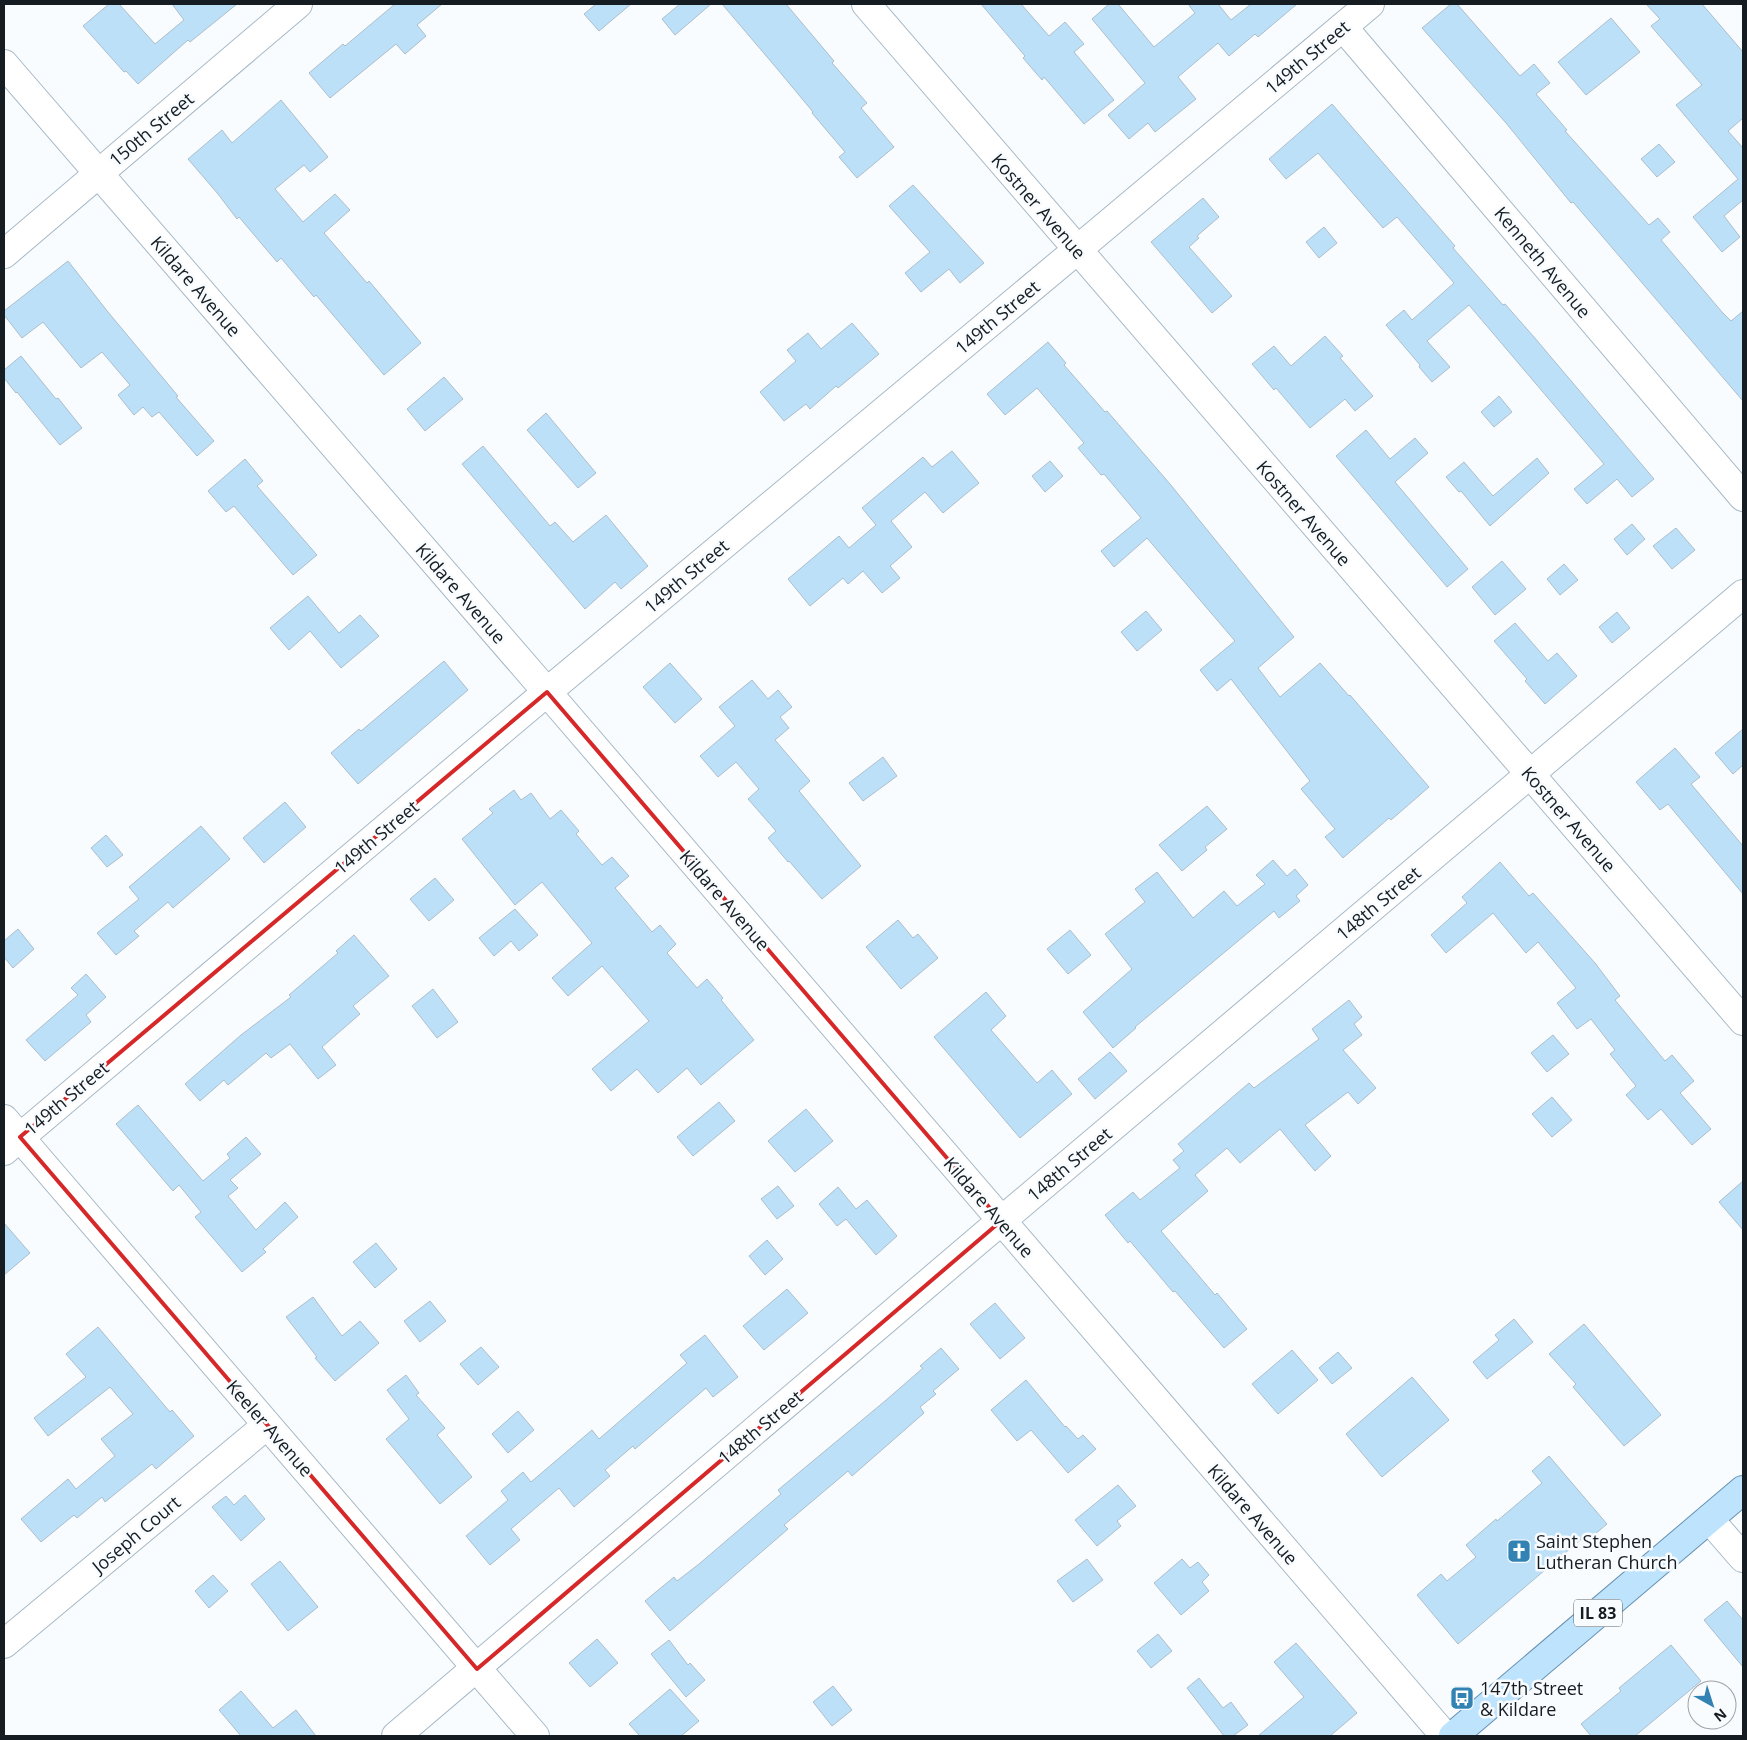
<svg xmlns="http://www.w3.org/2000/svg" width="1747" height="1740" font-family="'Open Sans',sans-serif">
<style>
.building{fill:#bde0f9;stroke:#acbecb}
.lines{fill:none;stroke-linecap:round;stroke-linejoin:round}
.minor-casing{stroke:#a7b9c6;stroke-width:30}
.major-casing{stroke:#6791b0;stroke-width:30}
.minor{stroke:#fff;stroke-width:28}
.major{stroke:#bee3fd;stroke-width:28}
.marked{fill:none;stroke:#d62828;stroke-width:4;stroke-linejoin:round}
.labels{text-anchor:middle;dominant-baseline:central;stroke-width:5;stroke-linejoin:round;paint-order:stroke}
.shield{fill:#f8fcff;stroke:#5a6064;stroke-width:1}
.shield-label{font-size:16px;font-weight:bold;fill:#161d22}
.street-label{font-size:18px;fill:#161d22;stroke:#f8fcff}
.poi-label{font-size:18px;fill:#161d22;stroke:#f8fcff;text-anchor:start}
</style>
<rect width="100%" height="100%" fill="#f8fcff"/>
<g class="building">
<polygon points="109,4 119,4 155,44 184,20 172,4 237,4 190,42 188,40 138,84 126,71 124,72 83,26"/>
<polygon points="395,4 442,4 417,25 426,36 405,54 396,44 330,98 309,73 343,44 345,46"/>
<polygon points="596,4 631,4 599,31 584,14"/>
<polygon points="680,4 711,4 675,35 662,19"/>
<polygon points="722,4 786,4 834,61 832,63 867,103 861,108 894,147 857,178 839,157 845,152 812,113 813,112 779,71"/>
<polygon points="981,4 1021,4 1049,36 1065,22 1084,44 1074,52 1114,100 1084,124 1044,77 1042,80 1023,58 1025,56"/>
<polygon points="1109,4 1118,4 1154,47 1195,13 1188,4 1218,4 1231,20 1251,4 1297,4 1258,37 1255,34 1229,56 1218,43 1178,77 1196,99 1155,132 1148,123 1129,139 1108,115 1145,83 1092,19"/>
<polygon points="1451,4 1457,4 1520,76 1534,64 1550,83 1536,94 1567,130 1565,131 1649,225 1658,218 1670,232 1661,240 1722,312 1731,321 1743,311 1743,401 1573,202 1571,203 1506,123 1422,28"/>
<polygon points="1646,4 1702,4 1743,52 1743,118 1728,131 1743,148 1743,200 1724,216 1740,237 1722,252 1693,217 1738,179 1676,105 1702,85 1651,26 1660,19"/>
<polygon points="1611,18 1640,52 1586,95 1558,62"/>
<polygon points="281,100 328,157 310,172 304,165 275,189 303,222 335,194 350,210 324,233 367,283 369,281 421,343 384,375 316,295 314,297 281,258 277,262 239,217 237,219 218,194 188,159 222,130 232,143"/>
<polygon points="1332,104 1455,246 1453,248 1503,305 1505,304 1534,337 1654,479 1632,497 1617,479 1587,504 1574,489 1604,464 1469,305 1427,341 1450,367 1432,382 1419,367 1420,365 1386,325 1404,310 1412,320 1454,283 1397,217 1383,228 1318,153 1286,179 1269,159"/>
<polygon points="1659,144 1675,162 1657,177 1641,159"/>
<polygon points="913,185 984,263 960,283 949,269 921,292 905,273 930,252 889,206"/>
<polygon points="1203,198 1219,217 1197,236 1199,238 1189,247 1232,296 1212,313 1151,242"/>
<polygon points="1324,227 1337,243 1319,258 1306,242"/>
<polygon points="68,261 108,312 178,396 176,397 214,441 197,456 159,412 152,417 143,407 134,415 118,395 130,385 102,352 81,368 43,322 22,338 4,315 4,311"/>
<polygon points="852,323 879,354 838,388 836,386 810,409 806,404 784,421 760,392 796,361 787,350 808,333 821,349"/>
<polygon points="1325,336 1343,356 1340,358 1373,396 1355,411 1345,399 1310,428 1276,388 1274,390 1252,364 1274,346 1291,366"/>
<polygon points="1048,342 1066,363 1064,365 1105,412 1107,411 1170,484 1294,637 1258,668 1280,697 1320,663 1349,696 1350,695 1429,787 1391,820 1389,818 1343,858 1325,837 1335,829 1301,789 1310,781 1231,679 1217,691 1200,670 1235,641 1147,538 1114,567 1101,551 1141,518 1104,474 1101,475 1078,448 1084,443 1037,388 1005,415 987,394"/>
<polygon points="21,356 56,399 58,398 82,428 60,445 17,392 16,393 4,378 4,370"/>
<polygon points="444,377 463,399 425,431 407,409"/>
<polygon points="1499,396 1512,412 1494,427 1481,412"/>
<polygon points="546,413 596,473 578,488 527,430"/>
<polygon points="1366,430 1390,459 1415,438 1428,453 1395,482 1468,569 1447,587 1336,456"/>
<polygon points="483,446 550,526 555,522 573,542 606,515 648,566 621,589 615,582 585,609 462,464"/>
<polygon points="952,451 979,483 943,513 925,492 891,521 912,547 890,566 900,578 882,593 863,571 848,584 843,578 810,606 788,579 839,536 849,548 876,525 862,508 923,457 932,467"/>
<polygon points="1537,458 1549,473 1490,526 1461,491 1459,492 1446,477 1464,462 1493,496"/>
<polygon points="245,459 263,481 257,486 317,555 293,575 234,506 226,512 208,491"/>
<polygon points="1050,461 1063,476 1045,492 1032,476"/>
<polygon points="1632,524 1645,539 1627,555 1614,539"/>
<polygon points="1676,528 1695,550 1672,569 1653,546"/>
<polygon points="1502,561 1526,589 1495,615 1472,587"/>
<polygon points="1564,564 1578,580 1560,595 1547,579"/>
<polygon points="308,596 339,633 360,615 379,636 341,668 310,631 289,650 270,628"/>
<polygon points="1146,611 1162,630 1137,651 1121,632"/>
<polygon points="1617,612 1630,628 1612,643 1599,627"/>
<polygon points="1515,623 1548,661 1557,653 1577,676 1545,704 1525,681 1527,679 1494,641"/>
<polygon points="444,661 468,690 358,784 331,753 359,729 361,731"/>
<polygon points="670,663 702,699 675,723 643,687"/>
<polygon points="752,680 768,699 778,690 792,707 780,717 789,728 775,740 810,781 799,791 861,866 822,899 789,861 788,862 768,838 776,831 748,799 759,789 736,762 718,777 700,756 735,726 719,707"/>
<polygon points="1743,729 1743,765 1733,774 1715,753"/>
<polygon points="1675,748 1700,777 1691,784 1743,846 1743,894 1668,804 1660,810 1636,782"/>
<polygon points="883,757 897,776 863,801 849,783"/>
<polygon points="514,790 521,800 531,793 550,819 561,810 579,831 576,834 602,865 612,857 629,876 615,888 652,932 660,925 676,944 667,953 697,988 707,979 723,998 721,1000 754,1040 701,1085 687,1068 658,1093 637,1069 611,1091 592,1069 649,1021 602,966 568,996 552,978 592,943 542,882 515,905 462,839 493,813 489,809"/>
<polygon points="285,802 306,827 264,863 243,838"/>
<polygon points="1207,806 1227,829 1205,847 1207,850 1182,871 1159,845"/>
<polygon points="201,826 230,859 173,908 168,902 134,931 139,936 116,955 97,933 139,899 129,887"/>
<polygon points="106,835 123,855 107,867 91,848"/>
<polygon points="1273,860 1287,876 1295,869 1308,885 1296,896 1300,901 1279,918 1274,911 1135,1027 1136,1028 1113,1048 1083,1012 1132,969 1105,934 1145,902 1135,889 1157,872 1193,918 1224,891 1237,906 1265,884 1256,875"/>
<polygon points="1500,862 1529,896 1533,893 1595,963 1620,996 1615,1000 1665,1061 1672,1055 1694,1081 1680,1093 1711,1129 1692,1145 1661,1109 1648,1120 1626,1095 1636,1086 1610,1054 1615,1050 1591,1019 1577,1029 1557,1003 1576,988 1538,942 1526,953 1493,913 1446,953 1431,935 1467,903 1462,897"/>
<polygon points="435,878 454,900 429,921 410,899"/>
<polygon points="515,909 538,935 519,951 511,941 494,956 479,938"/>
<polygon points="898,920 913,938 918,934 938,958 901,989 866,947"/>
<polygon points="18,929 34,949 13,968 4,957 4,941"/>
<polygon points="1070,930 1091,955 1068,974 1047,949"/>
<polygon points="354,935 389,976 353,1006 360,1014 322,1047 336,1065 318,1079 290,1044 271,1058 266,1053 228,1085 224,1080 200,1101 185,1084 241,1035 291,997 289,995 338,953 336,951"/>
<polygon points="86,974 106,997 86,1015 91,1022 45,1061 26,1040 78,995 71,988"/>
<polygon points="433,989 458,1022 437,1038 412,1006"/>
<polygon points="986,992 1006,1016 991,1030 1037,1083 1052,1070 1072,1094 1020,1138 934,1037"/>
<polygon points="1349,1000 1362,1017 1354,1024 1362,1035 1343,1050 1376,1088 1358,1104 1348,1092 1305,1125 1331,1156 1315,1171 1280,1129 1240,1163 1227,1148 1195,1175 1208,1191 1161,1231 1215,1295 1217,1293 1247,1329 1224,1348 1175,1291 1173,1292 1130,1241 1128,1243 1105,1215 1133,1192 1140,1200 1180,1168 1173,1160 1184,1151 1178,1144 1249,1083 1254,1088 1319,1039 1312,1029"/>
<polygon points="1553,1035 1569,1054 1547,1072 1531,1053"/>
<polygon points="1110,1052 1127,1071 1095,1099 1078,1079"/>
<polygon points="1552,1097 1572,1120 1552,1137 1532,1114"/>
<polygon points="719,1102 735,1121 693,1156 677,1137"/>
<polygon points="138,1105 203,1181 230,1158 227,1154 246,1137 261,1154 230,1180 238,1188 228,1196 256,1230 285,1202 298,1217 263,1249 266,1252 242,1272 195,1217 201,1212 179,1185 173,1191 116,1124"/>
<polygon points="806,1109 833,1141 795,1172 768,1141"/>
<polygon points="1743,1181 1743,1230 1719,1202"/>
<polygon points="778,1186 794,1206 777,1219 761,1199"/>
<polygon points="838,1187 856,1209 867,1200 897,1236 876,1255 846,1219 837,1226 819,1204"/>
<polygon points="4,1223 30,1253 4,1275"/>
<polygon points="767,1240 783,1259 765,1275 749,1256"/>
<polygon points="376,1243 397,1269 375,1288 353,1262"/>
<polygon points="787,1289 808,1313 764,1350 743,1326"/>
<polygon points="313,1297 342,1336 360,1321 379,1343 335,1381 315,1358 317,1357 286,1317"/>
<polygon points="430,1301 446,1321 420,1342 404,1321"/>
<polygon points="995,1303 1025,1338 1000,1359 970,1324"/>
<polygon points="1514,1319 1533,1342 1487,1379 1473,1362 1499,1340 1495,1335"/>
<polygon points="1584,1324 1661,1415 1624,1446 1573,1387 1576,1384 1549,1354"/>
<polygon points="98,1327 170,1412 172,1410 194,1436 156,1469 152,1464 105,1502 102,1497 77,1518 74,1515 41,1542 21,1519 68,1479 76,1489 115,1456 101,1439 133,1414 110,1387 48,1436 34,1418 86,1377 66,1354"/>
<polygon points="705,1335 738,1377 713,1397 706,1388 635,1449 633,1446 605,1470 610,1476 574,1507 559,1488 511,1529 520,1540 490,1565 466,1536 508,1500 501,1491 523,1472 531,1482 592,1430 599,1439 687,1363 680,1355"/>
<polygon points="481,1347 499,1367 478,1385 460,1364"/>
<polygon points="941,1348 959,1369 933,1391 936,1394 920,1407 924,1413 852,1476 848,1471 784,1525 788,1529 670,1631 645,1601 674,1577 677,1581 699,1564 781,1494 778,1490 885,1401 923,1368 920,1366"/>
<polygon points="1292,1350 1318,1380 1278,1414 1252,1384"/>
<polygon points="1338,1352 1352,1368 1332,1384 1319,1368"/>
<polygon points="406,1375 419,1393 416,1395 445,1428 437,1435 472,1477 440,1504 386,1439 409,1419 387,1390"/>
<polygon points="1412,1377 1449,1420 1382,1477 1346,1434"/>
<polygon points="1026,1380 1065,1427 1066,1426 1078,1439 1083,1435 1096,1449 1068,1473 1031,1430 1017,1441 991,1410"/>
<polygon points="518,1411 534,1430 508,1453 492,1434"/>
<polygon points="1549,1456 1607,1524 1588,1540 1585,1536 1458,1644 1417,1595 1441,1574 1447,1581 1476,1557 1466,1545 1496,1519 1497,1521 1542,1483 1532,1471"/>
<polygon points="1118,1485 1136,1506 1117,1521 1121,1526 1097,1546 1075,1520"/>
<polygon points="245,1495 265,1519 241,1541 212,1507 226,1496 234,1505"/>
<polygon points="1087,1559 1103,1580 1073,1602 1057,1581"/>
<polygon points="1182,1559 1190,1568 1198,1562 1209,1575 1202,1582 1209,1591 1181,1615 1154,1583"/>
<polygon points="280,1561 318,1607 288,1631 251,1584"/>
<polygon points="213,1575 228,1591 209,1608 195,1591"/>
<polygon points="1727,1601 1743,1620 1743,1667 1704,1620"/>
<polygon points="1158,1634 1172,1651 1151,1668 1137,1651"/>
<polygon points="597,1639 618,1663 590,1687 569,1663"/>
<polygon points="669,1640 688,1665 690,1663 705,1680 686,1697 651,1654"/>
<polygon points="1296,1643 1357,1713 1330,1736 1258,1736 1304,1697 1274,1662"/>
<polygon points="1671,1645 1701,1681 1635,1736 1591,1736 1581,1724 1621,1691 1619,1688"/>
<polygon points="1199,1678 1223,1708 1231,1702 1248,1725 1233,1736 1224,1736 1187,1688"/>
<polygon points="833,1686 852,1710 832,1726 813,1702"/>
<polygon points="670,1689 699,1721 681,1736 640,1736 629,1724"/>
<polygon points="241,1691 273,1728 296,1710 316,1736 241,1736 219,1710"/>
</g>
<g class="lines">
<g class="minor-casing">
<g id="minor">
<polyline points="866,4 1743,1021"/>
<polyline points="1343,27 1743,497"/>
<polyline points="4,64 547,692 1445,1736"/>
<polyline points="4,254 298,4"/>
<polyline points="4,1119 535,1736"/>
<polyline points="4,1151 547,692 1077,250 1370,4"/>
<polyline points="1709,1519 1743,1558"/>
<polyline points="4,1644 267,1425"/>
<polyline points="396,1736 1001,1221 1743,594"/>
</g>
</g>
<g class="major-casing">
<polyline id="major" points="1453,1736 1743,1490"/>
</g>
<use href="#minor" class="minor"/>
<use href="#major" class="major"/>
</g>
<path class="marked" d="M547 692 1001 1221 477 1669 20 1137Z"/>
<defs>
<g id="church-square" transform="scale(1.25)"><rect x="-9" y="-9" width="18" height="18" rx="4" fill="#3382b4" stroke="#f8fcff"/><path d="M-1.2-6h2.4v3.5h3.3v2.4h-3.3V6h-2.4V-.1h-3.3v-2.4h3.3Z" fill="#fff"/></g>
<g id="bus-square" transform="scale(1.25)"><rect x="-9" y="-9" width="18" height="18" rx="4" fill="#3382b4" stroke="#f8fcff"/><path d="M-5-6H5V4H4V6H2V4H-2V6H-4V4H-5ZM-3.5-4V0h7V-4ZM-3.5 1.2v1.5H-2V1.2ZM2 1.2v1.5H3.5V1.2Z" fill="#fff"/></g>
</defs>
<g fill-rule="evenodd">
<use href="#church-square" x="1519" y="1551"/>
<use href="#bus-square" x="1462" y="1698"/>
</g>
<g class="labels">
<rect class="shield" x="1574" y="1599.5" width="48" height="27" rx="4"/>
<g class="shield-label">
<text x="1598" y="1613">IL 83</text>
</g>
<g class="street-label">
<text transform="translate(1307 57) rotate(-40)">149th Street</text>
<text transform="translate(151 129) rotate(-40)">150th Street</text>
<text transform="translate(1039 206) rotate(49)">Kostner Avenue</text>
<text transform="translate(1543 262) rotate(50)">Kenneth Avenue</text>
<text transform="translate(196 286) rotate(49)">Kildare Avenue</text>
<text transform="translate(997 317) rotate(-40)">149th Street</text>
<text transform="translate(1304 513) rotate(49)">Kostner Avenue</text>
<text transform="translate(686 576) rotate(-40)">149th Street</text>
<text transform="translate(461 593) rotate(49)">Kildare Avenue</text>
<text transform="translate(1569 819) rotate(49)">Kostner Avenue</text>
<text transform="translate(376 837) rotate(-40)">149th Street</text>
<text transform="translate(725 900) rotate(49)">Kildare Avenue</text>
<text transform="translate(1378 903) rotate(-40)">148th Street</text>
<text transform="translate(66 1098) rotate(-40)">149th Street</text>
<text transform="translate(1069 1164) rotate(-40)">148th Street</text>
<text transform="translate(989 1207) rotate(49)">Kildare Avenue</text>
<text transform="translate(760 1427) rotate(-40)">148th Street</text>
<text transform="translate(270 1428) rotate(49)">Keeler Avenue</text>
<text transform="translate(1253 1514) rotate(49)">Kildare Avenue</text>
<text transform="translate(136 1534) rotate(-40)">Joseph Court</text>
</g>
<g class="poi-label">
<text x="1536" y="1541">Saint Stephen<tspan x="1536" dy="21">Lutheran Church</tspan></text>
<text x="1480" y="1688">147th Street<tspan x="1480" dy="21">&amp; Kildare</tspan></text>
</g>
</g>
<rect width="1747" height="1740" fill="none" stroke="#161d22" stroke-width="10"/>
<g transform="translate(1712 1705) rotate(141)"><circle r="24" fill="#f8fcff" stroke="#9ea3a7"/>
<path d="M0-4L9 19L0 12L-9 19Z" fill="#3382b4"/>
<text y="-8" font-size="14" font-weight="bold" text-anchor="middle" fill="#161d22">N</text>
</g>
</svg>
